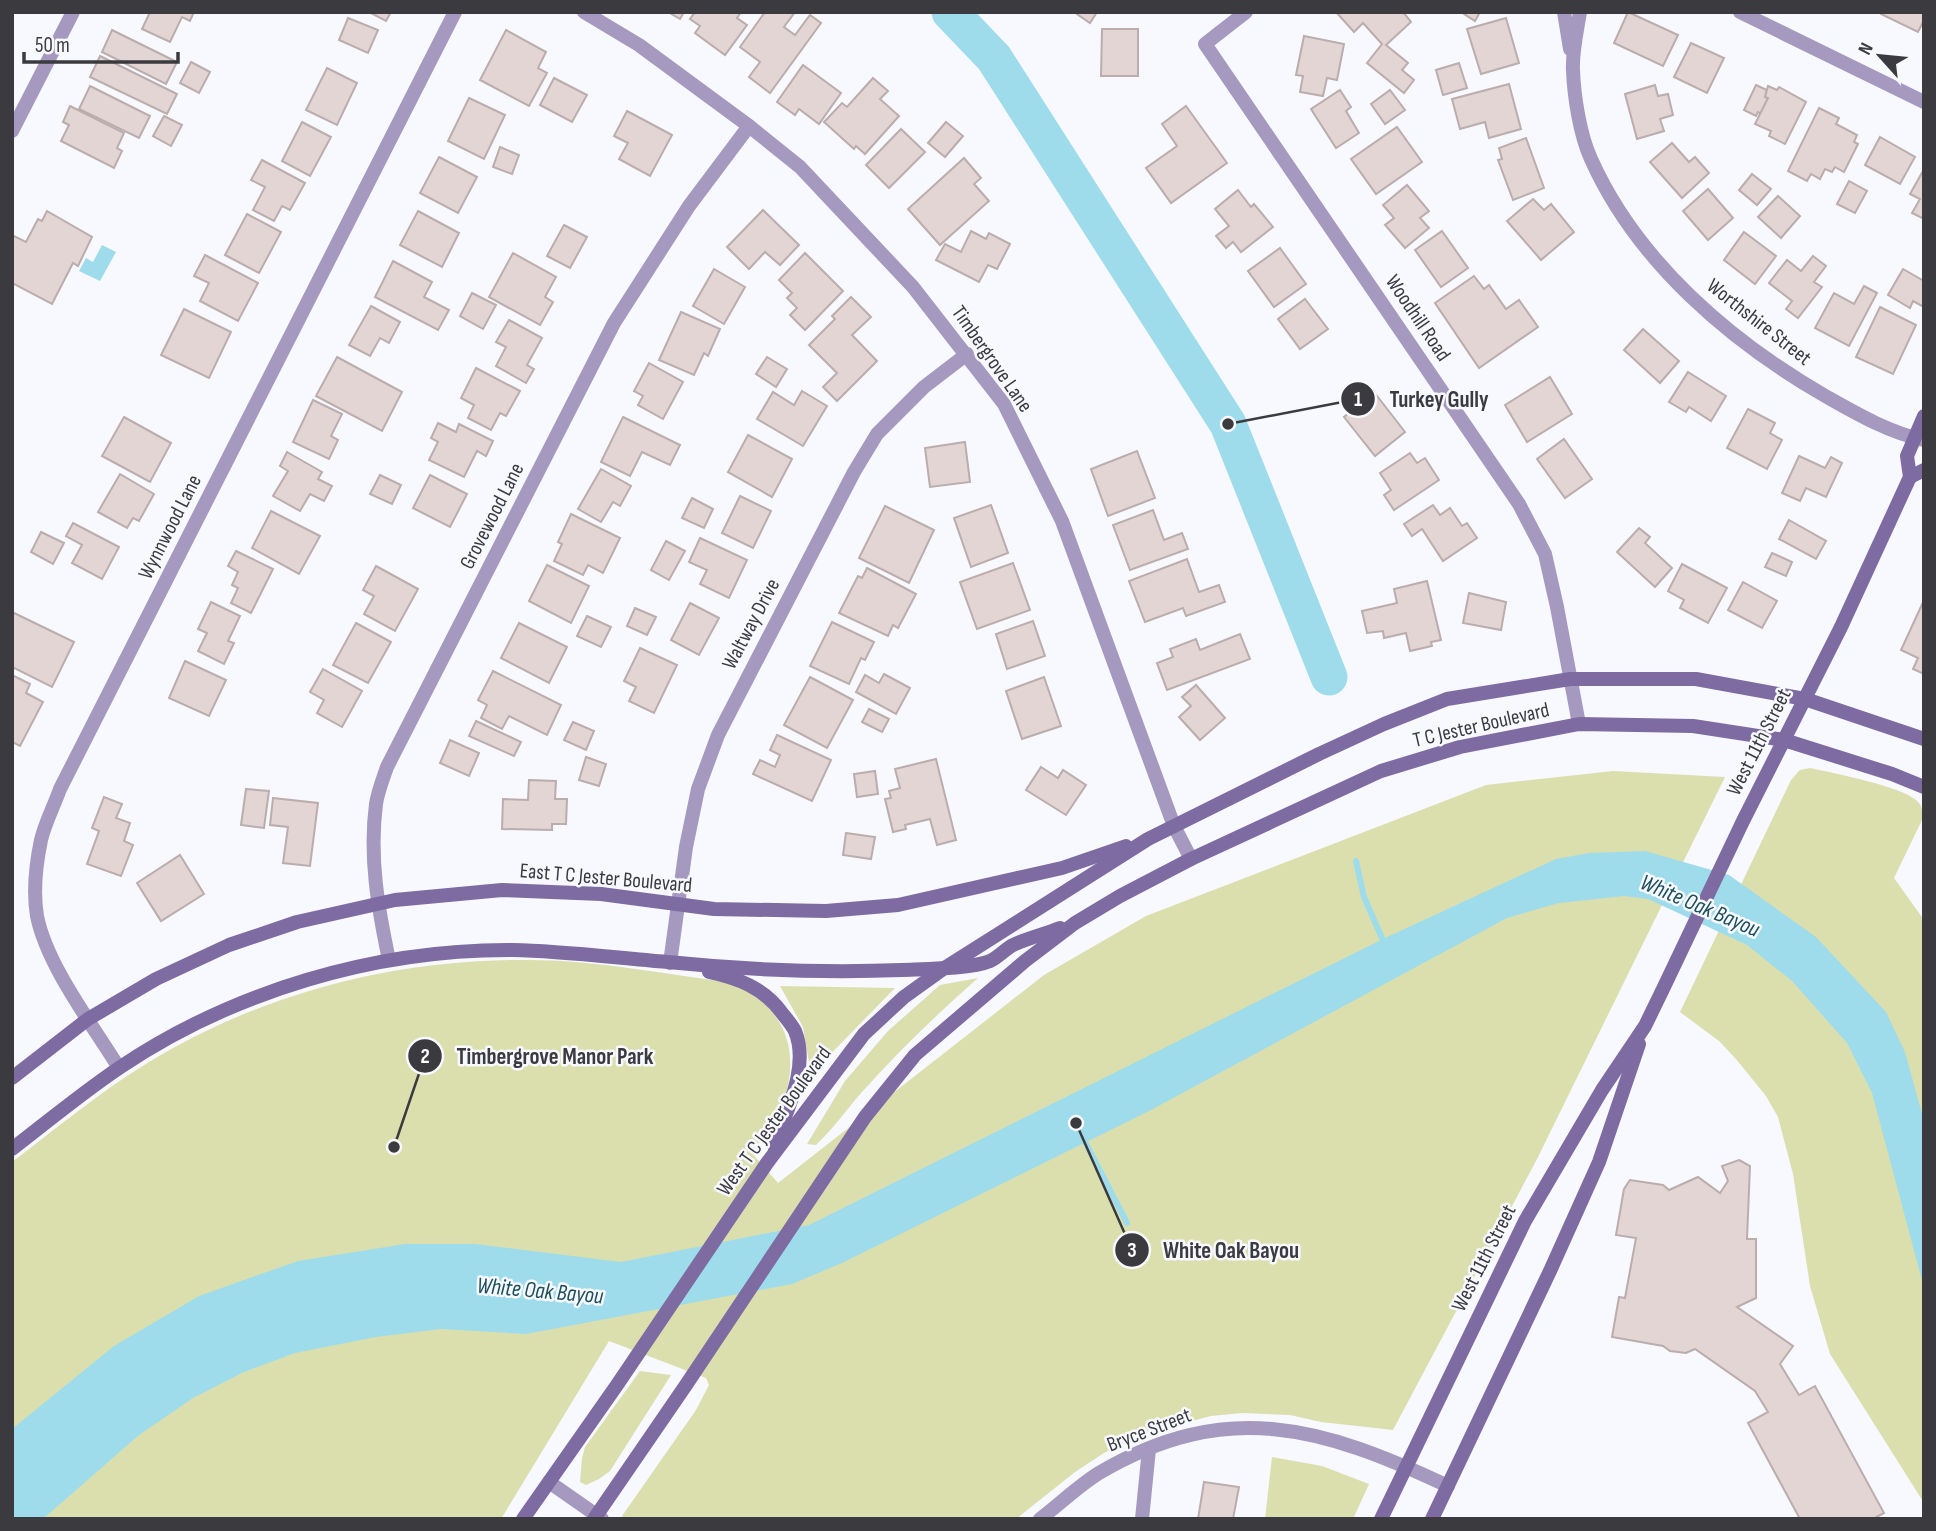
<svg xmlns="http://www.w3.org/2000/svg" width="1936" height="1531" font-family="'Sofia Sans Condensed',sans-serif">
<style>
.green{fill:#dbdfae}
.water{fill:#9edceb}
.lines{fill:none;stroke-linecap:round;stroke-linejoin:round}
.stream{stroke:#9edceb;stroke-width:6}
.river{stroke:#9edceb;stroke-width:37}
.building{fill:#e2d5d4;stroke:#baadac;stroke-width:2}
.street{stroke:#a599bf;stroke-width:14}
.secondary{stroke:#7d6ba2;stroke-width:14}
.labels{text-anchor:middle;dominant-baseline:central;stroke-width:5;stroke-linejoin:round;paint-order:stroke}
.street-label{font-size:21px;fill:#3a3a3f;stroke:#f8f8ff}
.water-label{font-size:23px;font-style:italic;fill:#1b4f5a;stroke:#f8f8ff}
.leader{fill:none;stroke:#3a3a3f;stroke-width:2.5}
.callout-dot{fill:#3a3a3f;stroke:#f8f8ff;stroke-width:2.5}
.mark-label{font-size:21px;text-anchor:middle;font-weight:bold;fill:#fff}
.callout-label{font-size:23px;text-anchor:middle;font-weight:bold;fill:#3a3a3f;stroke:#f8f8ff;stroke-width:5;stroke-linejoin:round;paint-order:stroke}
</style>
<rect width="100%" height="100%" fill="#f8f8ff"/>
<g class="green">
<path d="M1810 768C1833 773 1900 786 1916 800 1923 806 1923 813 1922 820L1894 878 1924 920V1503L1830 1354 1810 1286 1793 1174 1778 1117 1766 1096 1736 1059 1719 1041 1680 1012 1791 780 1800 770Z"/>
<path d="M1613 771 1725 777 1537 1159 1393 1430 1321 1422 1290 1415 1242 1413 1211 1416 1142 1434 1104 1453 1075 1472 1016 1519H626L622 1516 696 1410 709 1385 706 1378 609 1341 501 1519H12V1162C57 1128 101 1091 149 1062 262 993 396 959 528 960 594 960 663 974 728 982 810 1013 804 1096 751 1152L778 1183 1044 975 1146 916 1486 785Z"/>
<path d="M978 978C937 1014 898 1052 862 1092 846 1110 834 1128 816 1145L807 1144 845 1081 888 1031 940 985Z"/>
<polygon points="780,986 895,988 816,1069 812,1070 810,1068 803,1027"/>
<polygon points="640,1371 671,1375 610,1471 599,1479 586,1485 580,1482 582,1458 585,1447"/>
<polygon points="1272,1457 1322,1466 1369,1484 1353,1519 1265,1519"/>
</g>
<g class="water">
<polygon points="102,245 116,252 100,281 79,271 86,258 93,262"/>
<polygon points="1645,851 1729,875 1816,937 1886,1012 1905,1052 1924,1121 1924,1288 1872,1093 1847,1043 1792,981 1747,945 1648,899 1624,896 1559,903 1507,918 1149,1111 842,1263 792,1284 526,1334 441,1329 376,1337 295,1353 244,1372 193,1398 139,1435 43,1519 12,1519 12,1429 114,1346 199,1296 298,1261 405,1244 475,1244 621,1262 809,1225 1385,938 1556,859 1589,853"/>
</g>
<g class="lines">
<g class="stream">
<polyline points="1356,861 1364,897 1385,945"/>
<polyline points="1083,1138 1127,1223"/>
</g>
<polyline class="river" points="950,12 994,58 1228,424 1329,677"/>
</g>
<g class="building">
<polygon points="150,12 194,12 190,21 182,17 170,42 142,29"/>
<polygon points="369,12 391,12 386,21"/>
<polygon points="668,12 684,12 680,19"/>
<polygon points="695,12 741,12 737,18 747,25 725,55 695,33 700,26 690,19"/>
<polygon points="765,12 795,12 784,27 795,35 810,15 821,23 770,93 749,77 760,62 740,47"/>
<polygon points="1074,12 1097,12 1090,23"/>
<polygon points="1336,12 1403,12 1411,22 1386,45 1408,63 1402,70 1414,80 1404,93 1367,63 1382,44 1363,23 1354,32"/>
<polygon points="1461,12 1480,12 1475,21"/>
<polygon points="1628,12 1678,35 1663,66 1614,43"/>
<polygon points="1882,12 1924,12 1924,20 1918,32 1881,14"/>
<polygon points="348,18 378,30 368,53 339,40"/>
<polygon points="1506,18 1519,63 1481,74 1467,29"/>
<polygon points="1102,29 1138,29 1138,76 1101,76"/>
<polygon points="112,30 177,62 166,84 102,52"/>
<polygon points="506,30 546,52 538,68 547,73 529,106 480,80"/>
<polygon points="1304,36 1344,44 1337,80 1327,78 1323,96 1300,92 1303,76 1296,75"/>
<polygon points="1691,43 1724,58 1707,93 1674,77"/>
<polygon points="100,56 177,94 167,114 90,77"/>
<polygon points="191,62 210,72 199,93 180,83"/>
<polygon points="1459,63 1467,88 1443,95 1436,70"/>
<polygon points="803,65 841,93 819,124 799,109 795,115 777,102"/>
<polygon points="327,68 357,83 337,125 306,110"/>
<polygon points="554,78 587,95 572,122 540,105"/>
<polygon points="873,78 888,91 880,99 899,116 865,154 856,146 854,149 824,122 842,103 847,107"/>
<polygon points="1509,84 1521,129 1489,138 1485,122 1460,129 1452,99"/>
<polygon points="1655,85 1658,96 1668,94 1673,115 1660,119 1664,131 1637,139 1625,94"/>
<polygon points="1756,85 1767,90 1765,97 1768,98 1761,114 1758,112 1756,116 1744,110"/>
<polygon points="90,86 150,116 139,138 79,109"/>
<polygon points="1768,86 1777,90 1779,87 1806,102 1785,144 1769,136 1771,131 1755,124 1768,98 1765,97"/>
<polygon points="1340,90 1351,107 1346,111 1359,133 1336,148 1311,109"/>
<polygon points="1390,90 1405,110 1385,124 1371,104"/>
<polygon points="469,98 505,115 484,159 448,141"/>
<polygon points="70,106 124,133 117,148 122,151 114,168 61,141 69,125 63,122"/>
<polygon points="1186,106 1227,163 1171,203 1146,168 1177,146 1162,124"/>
<polygon points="1819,108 1839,118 1836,124 1857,135 1854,142 1858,144 1844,172 1835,167 1832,172 1825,169 1820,179 1811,174 1807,181 1788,171"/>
<polygon points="627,111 672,135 650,176 619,159 628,143 614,136"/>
<polygon points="164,116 182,125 171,146 153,136"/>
<polygon points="302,122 331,137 310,176 282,161"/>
<polygon points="946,122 963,136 945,157 928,143"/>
<polygon points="1397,127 1422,162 1376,194 1351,159"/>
<polygon points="901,129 925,152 889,188 866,165"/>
<polygon points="1880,137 1915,157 1900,184 1865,165"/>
<polygon points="1526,138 1544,188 1513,200 1498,160 1502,159 1499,148"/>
<polygon points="1672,143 1689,162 1695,157 1709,173 1682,198 1650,162"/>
<polygon points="500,147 519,155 512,174 493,167"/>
<polygon points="439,157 477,177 458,213 420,193"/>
<polygon points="964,158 981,178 974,184 989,201 940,245 908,209"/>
<polygon points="262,160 305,183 290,210 282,206 274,221 253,210 265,187 251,180"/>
<polygon points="1924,169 1924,219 1912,213 1920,199 1910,194"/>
<polygon points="1752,174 1771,189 1757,205 1739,190"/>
<polygon points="1849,181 1867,191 1855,213 1837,204"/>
<polygon points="1407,185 1429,211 1420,218 1429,228 1405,248 1385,225 1394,218 1383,205"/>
<polygon points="1708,189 1733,218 1708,240 1683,211"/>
<polygon points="1238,190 1251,207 1254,204 1273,227 1241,252 1233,242 1226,248 1216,236 1229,226 1215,209"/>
<polygon points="1778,196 1800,216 1781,238 1758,217"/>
<polygon points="1533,199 1544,210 1551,204 1574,232 1541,260 1507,221"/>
<polygon points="763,210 799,245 780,265 765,252 749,269 727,247"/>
<polygon points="47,211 92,237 78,266 73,263 52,304 12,283 12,240 14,236 26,242 38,219 42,221"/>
<polygon points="418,211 459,233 442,267 400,245"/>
<polygon points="247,214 281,232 259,273 225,255"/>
<polygon points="564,225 587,237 570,268 547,256"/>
<polygon points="971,231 986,239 989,233 1010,244 997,269 988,265 979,282 936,260 945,244 961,252"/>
<polygon points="1442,231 1468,268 1441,287 1415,250"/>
<polygon points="1744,232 1776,256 1755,284 1724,260"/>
<polygon points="1280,248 1306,284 1274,307 1248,271"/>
<polygon points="513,253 556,277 545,297 553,302 540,325 489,297"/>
<polygon points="805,253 843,291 805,330 790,315 797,308 787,298 792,293 779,280"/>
<polygon points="205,255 258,283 238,321 200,301 209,283 194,276"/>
<polygon points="1813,256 1826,266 1814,282 1822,287 1798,318 1786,309 1792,301 1769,283 1787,260 1801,271"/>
<polygon points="393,261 432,282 424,297 449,310 438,330 375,297"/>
<polygon points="714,269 745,287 724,324 693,306"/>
<polygon points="1903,269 1924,281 1924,307 1913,301 1910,308 1888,295"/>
<polygon points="1474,276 1484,289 1489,285 1506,309 1519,300 1538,327 1479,368 1435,303"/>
<polygon points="1864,286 1877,293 1849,346 1815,328 1834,293 1854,304"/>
<polygon points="472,293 496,305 483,329 460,316"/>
<polygon points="851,297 871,317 852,335 877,361 837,401 823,387 837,373 809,345 835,319 832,316"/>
<polygon points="1305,299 1328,329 1300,349 1278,319"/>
<polygon points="371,306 400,322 389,343 380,338 370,356 349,345"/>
<polygon points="1880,307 1916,325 1893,374 1856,357"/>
<polygon points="184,309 231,332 209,378 161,355"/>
<polygon points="681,312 720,329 708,356 704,353 694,375 659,360"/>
<polygon points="509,320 542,338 527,365 534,369 526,383 496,366 506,347 496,342"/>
<polygon points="1643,329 1679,361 1660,383 1624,350"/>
<polygon points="337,357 402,392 382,431 316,396"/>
<polygon points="767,357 787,369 776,387 756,374"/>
<polygon points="649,363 683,382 663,419 638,405 643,396 634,391"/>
<polygon points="476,368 520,391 506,416 500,413 491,430 468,418 474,405 461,398"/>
<polygon points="1688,372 1726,396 1711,421 1689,407 1686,412 1669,402"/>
<polygon points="1550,377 1572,414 1527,442 1505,405"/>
<polygon points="802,391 827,406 803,446 757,419 773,392 794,405"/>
<polygon points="1374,392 1405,432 1375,456 1344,417"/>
<polygon points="313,400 342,414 331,436 338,440 329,459 293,442"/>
<polygon points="1748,409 1775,423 1770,433 1782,440 1767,469 1727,448"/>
<polygon points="124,417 171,443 150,482 102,456"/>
<polygon points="623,417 680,445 670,465 642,452 630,476 601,462"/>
<polygon points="438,423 456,432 459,424 493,441 486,456 477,451 464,477 429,460 438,442 431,438"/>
<polygon points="748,435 792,459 772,497 728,472"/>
<polygon points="1564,439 1592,479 1565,498 1537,459"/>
<polygon points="965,442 970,482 930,487 925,448"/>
<polygon points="1137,451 1155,498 1108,516 1091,469"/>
<polygon points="287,452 322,472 318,479 332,486 324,501 310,494 300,511 273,496 288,471 280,466"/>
<polygon points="1410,453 1417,463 1425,458 1439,480 1394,510 1384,495 1391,490 1380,473"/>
<polygon points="1799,456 1825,468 1831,457 1842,463 1826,497 1806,488 1800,501 1782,493"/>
<polygon points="601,469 631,486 620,506 613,502 601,522 578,509"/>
<polygon points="120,474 154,494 139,521 133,518 127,528 98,512"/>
<polygon points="380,475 401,485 392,504 370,494"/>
<polygon points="430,475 467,494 450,527 413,508"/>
<polygon points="740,496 771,511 753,548 722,533"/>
<polygon points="692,498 713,509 704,528 682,518"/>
<polygon points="991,505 1008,553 971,567 954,518"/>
<polygon points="1433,505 1440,515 1450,508 1462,526 1467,523 1477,538 1443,561 1422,529 1412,536 1404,524"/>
<polygon points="885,506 934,530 909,583 859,558"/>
<polygon points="1153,510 1164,540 1182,533 1188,549 1130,570 1113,525"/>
<polygon points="271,511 320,536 299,574 252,548"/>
<polygon points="571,514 620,538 603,573 588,565 583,575 554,561 562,544 558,542"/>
<polygon points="1789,520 1826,541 1816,559 1779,539"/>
<polygon points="73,523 119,547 102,579 72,563 82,545 66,536"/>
<polygon points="1639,528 1650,537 1645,543 1672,568 1655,587 1617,552"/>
<polygon points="41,532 64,543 53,564 31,552"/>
<polygon points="700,538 747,560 729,598 700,584 707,570 689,562"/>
<polygon points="666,541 685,551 669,580 651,570"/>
<polygon points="236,551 273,569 251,613 231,603 238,588 232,585 238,572 228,566"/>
<polygon points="1772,553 1792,562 1786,576 1765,567"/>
<polygon points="1187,559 1199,592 1219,585 1225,602 1186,616 1183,608 1145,622 1129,581"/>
<polygon points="1013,563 1030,610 977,629 960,582"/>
<polygon points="1682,564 1727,588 1708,623 1680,608 1684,600 1668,591"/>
<polygon points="547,565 589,586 571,623 529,601"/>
<polygon points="376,566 418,589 395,631 364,614 374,596 363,590"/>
<polygon points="867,568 916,594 898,628 893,625 888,636 839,613 858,576 862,578"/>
<polygon points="1427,581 1441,640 1431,642 1432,646 1410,651 1406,633 1384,638 1383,631 1367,633 1362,611 1397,603 1394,589"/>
<polygon points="1743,582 1777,601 1762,628 1728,610"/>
<polygon points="1469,593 1506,602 1501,630 1463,623"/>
<polygon points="1924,600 1924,674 1913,669 1918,658 1901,650"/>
<polygon points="211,602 240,616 228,641 234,643 224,664 198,651 207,633 198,629"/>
<polygon points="690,603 719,618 699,655 671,640"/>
<polygon points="635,608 656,617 647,635 627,626"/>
<polygon points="12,612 74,642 52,687 12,667"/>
<polygon points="587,616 611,627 601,647 577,636"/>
<polygon points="1033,621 1045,656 1007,669 996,634"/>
<polygon points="832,622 874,642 865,660 861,658 849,684 810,666"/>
<polygon points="356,623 391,642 368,683 333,665"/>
<polygon points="519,623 567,647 549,683 501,658"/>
<polygon points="1240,634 1250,659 1167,690 1157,663 1173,657 1170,649 1196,639 1200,650"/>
<polygon points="640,648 677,665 654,713 629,701 636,687 624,681"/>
<polygon points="185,661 226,680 209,716 169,698"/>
<polygon points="323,669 362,691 342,727 317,713 324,700 310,692"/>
<polygon points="493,671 561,705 547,735 509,716 502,729 481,718 487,705 478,700"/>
<polygon points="884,674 910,688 896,714 856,692 865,675 879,683"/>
<polygon points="12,675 30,684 26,693 43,702 20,746 12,742"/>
<polygon points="810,677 853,700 827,748 784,725"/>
<polygon points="1044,677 1061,726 1022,739 1006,691"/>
<polygon points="1196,685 1225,718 1200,740 1179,717 1191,706 1182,697"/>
<polygon points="869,709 889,719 882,732 862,722"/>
<polygon points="476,721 521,742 514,756 469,736"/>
<polygon points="573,722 594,731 586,750 564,740"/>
<polygon points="777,735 831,760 812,801 753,774 760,760 775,767 780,755 770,750"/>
<polygon points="450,740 479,753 469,776 440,763"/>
<polygon points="586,757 606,764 599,786 579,780"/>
<polygon points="936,759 956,840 937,845 930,819 905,825 906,829 893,832 885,799 891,798 889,791 900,788 895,769"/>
<polygon points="1041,767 1058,778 1063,770 1086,785 1066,815 1026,790"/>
<polygon points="875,771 878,794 857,797 854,774"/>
<polygon points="529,780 556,781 555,799 567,799 566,824 552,824 552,830 502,829 503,799 528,800"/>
<polygon points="246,789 269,791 264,828 241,825"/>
<polygon points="104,797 122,804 116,818 130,823 124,841 133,845 121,876 87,864 99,831 92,828"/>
<polygon points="273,798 318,803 310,866 283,863 288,827 270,825"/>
<polygon points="846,833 875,837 871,859 843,855"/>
<polygon points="180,855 204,894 161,921 137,883"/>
<polygon points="1739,1160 1750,1166 1747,1239 1756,1239 1756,1298 1737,1307 1793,1346 1780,1364 1799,1395 1815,1386 1884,1513 1873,1519 1800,1519 1748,1423 1768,1412 1755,1391 1695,1349 1686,1353 1670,1351 1663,1346 1612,1337 1619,1297 1625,1298 1636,1238 1616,1235 1624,1189 1630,1180 1663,1185 1669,1190 1698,1177 1720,1193 1728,1181 1722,1166"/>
<polygon points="1204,1482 1239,1487 1233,1519 1198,1519"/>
</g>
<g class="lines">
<g class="street">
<polyline points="584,12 639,45 749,126 800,167 913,287 1004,404 1062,521 1174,826 1191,859"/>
<polyline points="1246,12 1205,44 1519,504 1545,554 1557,607 1579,724"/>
<polyline points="1564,12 1570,49"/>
<path d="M1580 12C1577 31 1572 52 1573 70 1574 97 1580 135 1591 159 1637 262 1731 342 1827 397 1857 414 1890 433 1924 440"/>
<polyline points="1740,12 1924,102"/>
<polyline points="12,131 73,12"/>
<path d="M389 960C378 908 369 857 376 804 378 791 383 779 387 767L614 323 689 206 749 126"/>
<polyline points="670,963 686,847 698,789 718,735 854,472 877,434 924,387 967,354"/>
<path d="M119 1068C92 1024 47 966 37 916 33 892 36 864 41 840 45 823 54 806 60 789L455 12"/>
<polyline points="549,1482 602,1519"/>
<path d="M1040 1519C1060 1504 1078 1486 1099 1473 1226 1398 1323 1427 1448 1486"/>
<polyline points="1142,1519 1149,1449"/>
</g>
<g class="secondary">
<polyline points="1910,477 1924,470"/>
<path d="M709 972C738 978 764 988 782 1013 786 1018 792 1025 795 1031 810 1067 786 1112 774 1146"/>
<polyline points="12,1078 88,1019 156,979 229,945 297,922 395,900 502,890 601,894 714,909 826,911 898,905 1062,868 1126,846"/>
<path d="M12 1149C47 1122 82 1093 119 1068 233 991 376 949 513 950 565 951 616 958 668 962 746 970 824 973 902 970 924 969 971 969 990 961 999 957 1005 949 1013 945 1028 938 1045 934 1060 928"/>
<polyline points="523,1519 617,1385 767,1163 864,1034 904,997 943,969 1148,839 1319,754 1384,724 1447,699 1570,679 1696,679 1805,699 1924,739"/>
<polyline points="594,1519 686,1385 865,1117 915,1055 1025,961 1075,923 1120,896 1191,859 1381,771 1460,747 1579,724 1693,726 1784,740 1892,774 1924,787"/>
<polyline points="1381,1519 1525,1221 1602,1090 1645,1026 1663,989 1743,821 1841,627 1910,477 1907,456 1924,416"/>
<polyline points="1432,1519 1550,1271 1599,1162 1639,1044"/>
</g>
</g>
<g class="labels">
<g class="street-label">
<text transform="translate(1418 318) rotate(56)">Woodhill Road</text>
<text transform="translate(1759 322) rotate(38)">Worthshire Street</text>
<text transform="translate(992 359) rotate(55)">Timbergrove Lane</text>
<text transform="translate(492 516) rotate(-63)">Grovewood Lane</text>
<text transform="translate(170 527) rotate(-63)">Wynnwood Lane</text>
<text transform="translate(751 624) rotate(-62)">Waltway Drive</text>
<text transform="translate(1481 725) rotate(-13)">T C Jester Boulevard</text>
<text transform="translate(1759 742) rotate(-63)">West 11th Street</text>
<text transform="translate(606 878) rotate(5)">East T C Jester Boulevard</text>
<text transform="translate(774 1121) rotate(-54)">West T C Jester Boulevard</text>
<text transform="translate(1484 1258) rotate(-63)">West 11th Street</text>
<text transform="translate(1149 1430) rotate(-21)">Bryce Street</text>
</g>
<g class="water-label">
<text transform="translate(1700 906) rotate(23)">White Oak Bayou</text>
<text transform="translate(540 1291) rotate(5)">White Oak Bayou</text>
</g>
</g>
<path class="leader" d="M1228 424L1358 399M394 1147L425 1056M1076 1123L1132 1250"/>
<g class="callout-dot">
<circle cx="1228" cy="424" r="7"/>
<circle cx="394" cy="1147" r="7"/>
<circle cx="1076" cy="1123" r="7"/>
<circle cx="1358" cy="399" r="18"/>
<circle cx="425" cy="1056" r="18"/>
<circle cx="1132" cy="1250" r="18"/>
</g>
<g class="mark-label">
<text x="1358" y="406">1</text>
<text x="425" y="1063">2</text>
<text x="1132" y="1257">3</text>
</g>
<g class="callout-label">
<text x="1439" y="407">Turkey Gully</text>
<text x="555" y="1064">Timbergrove Manor Park</text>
<text x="1231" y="1258">White Oak Bayou</text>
</g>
<rect width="1936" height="1531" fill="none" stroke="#3a3a3f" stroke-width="28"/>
<g transform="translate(1880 56) rotate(297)" stroke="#f8f8ff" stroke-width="5" paint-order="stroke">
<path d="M0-5L12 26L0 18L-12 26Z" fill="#3a3a3f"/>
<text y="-10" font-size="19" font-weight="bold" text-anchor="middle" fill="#3a3a3f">N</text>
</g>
<path d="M24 52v10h154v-10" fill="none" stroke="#3a3a3f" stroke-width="3.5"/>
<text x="35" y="52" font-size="21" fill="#3a3a3f" stroke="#f8f8ff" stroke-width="5" paint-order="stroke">50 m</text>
</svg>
